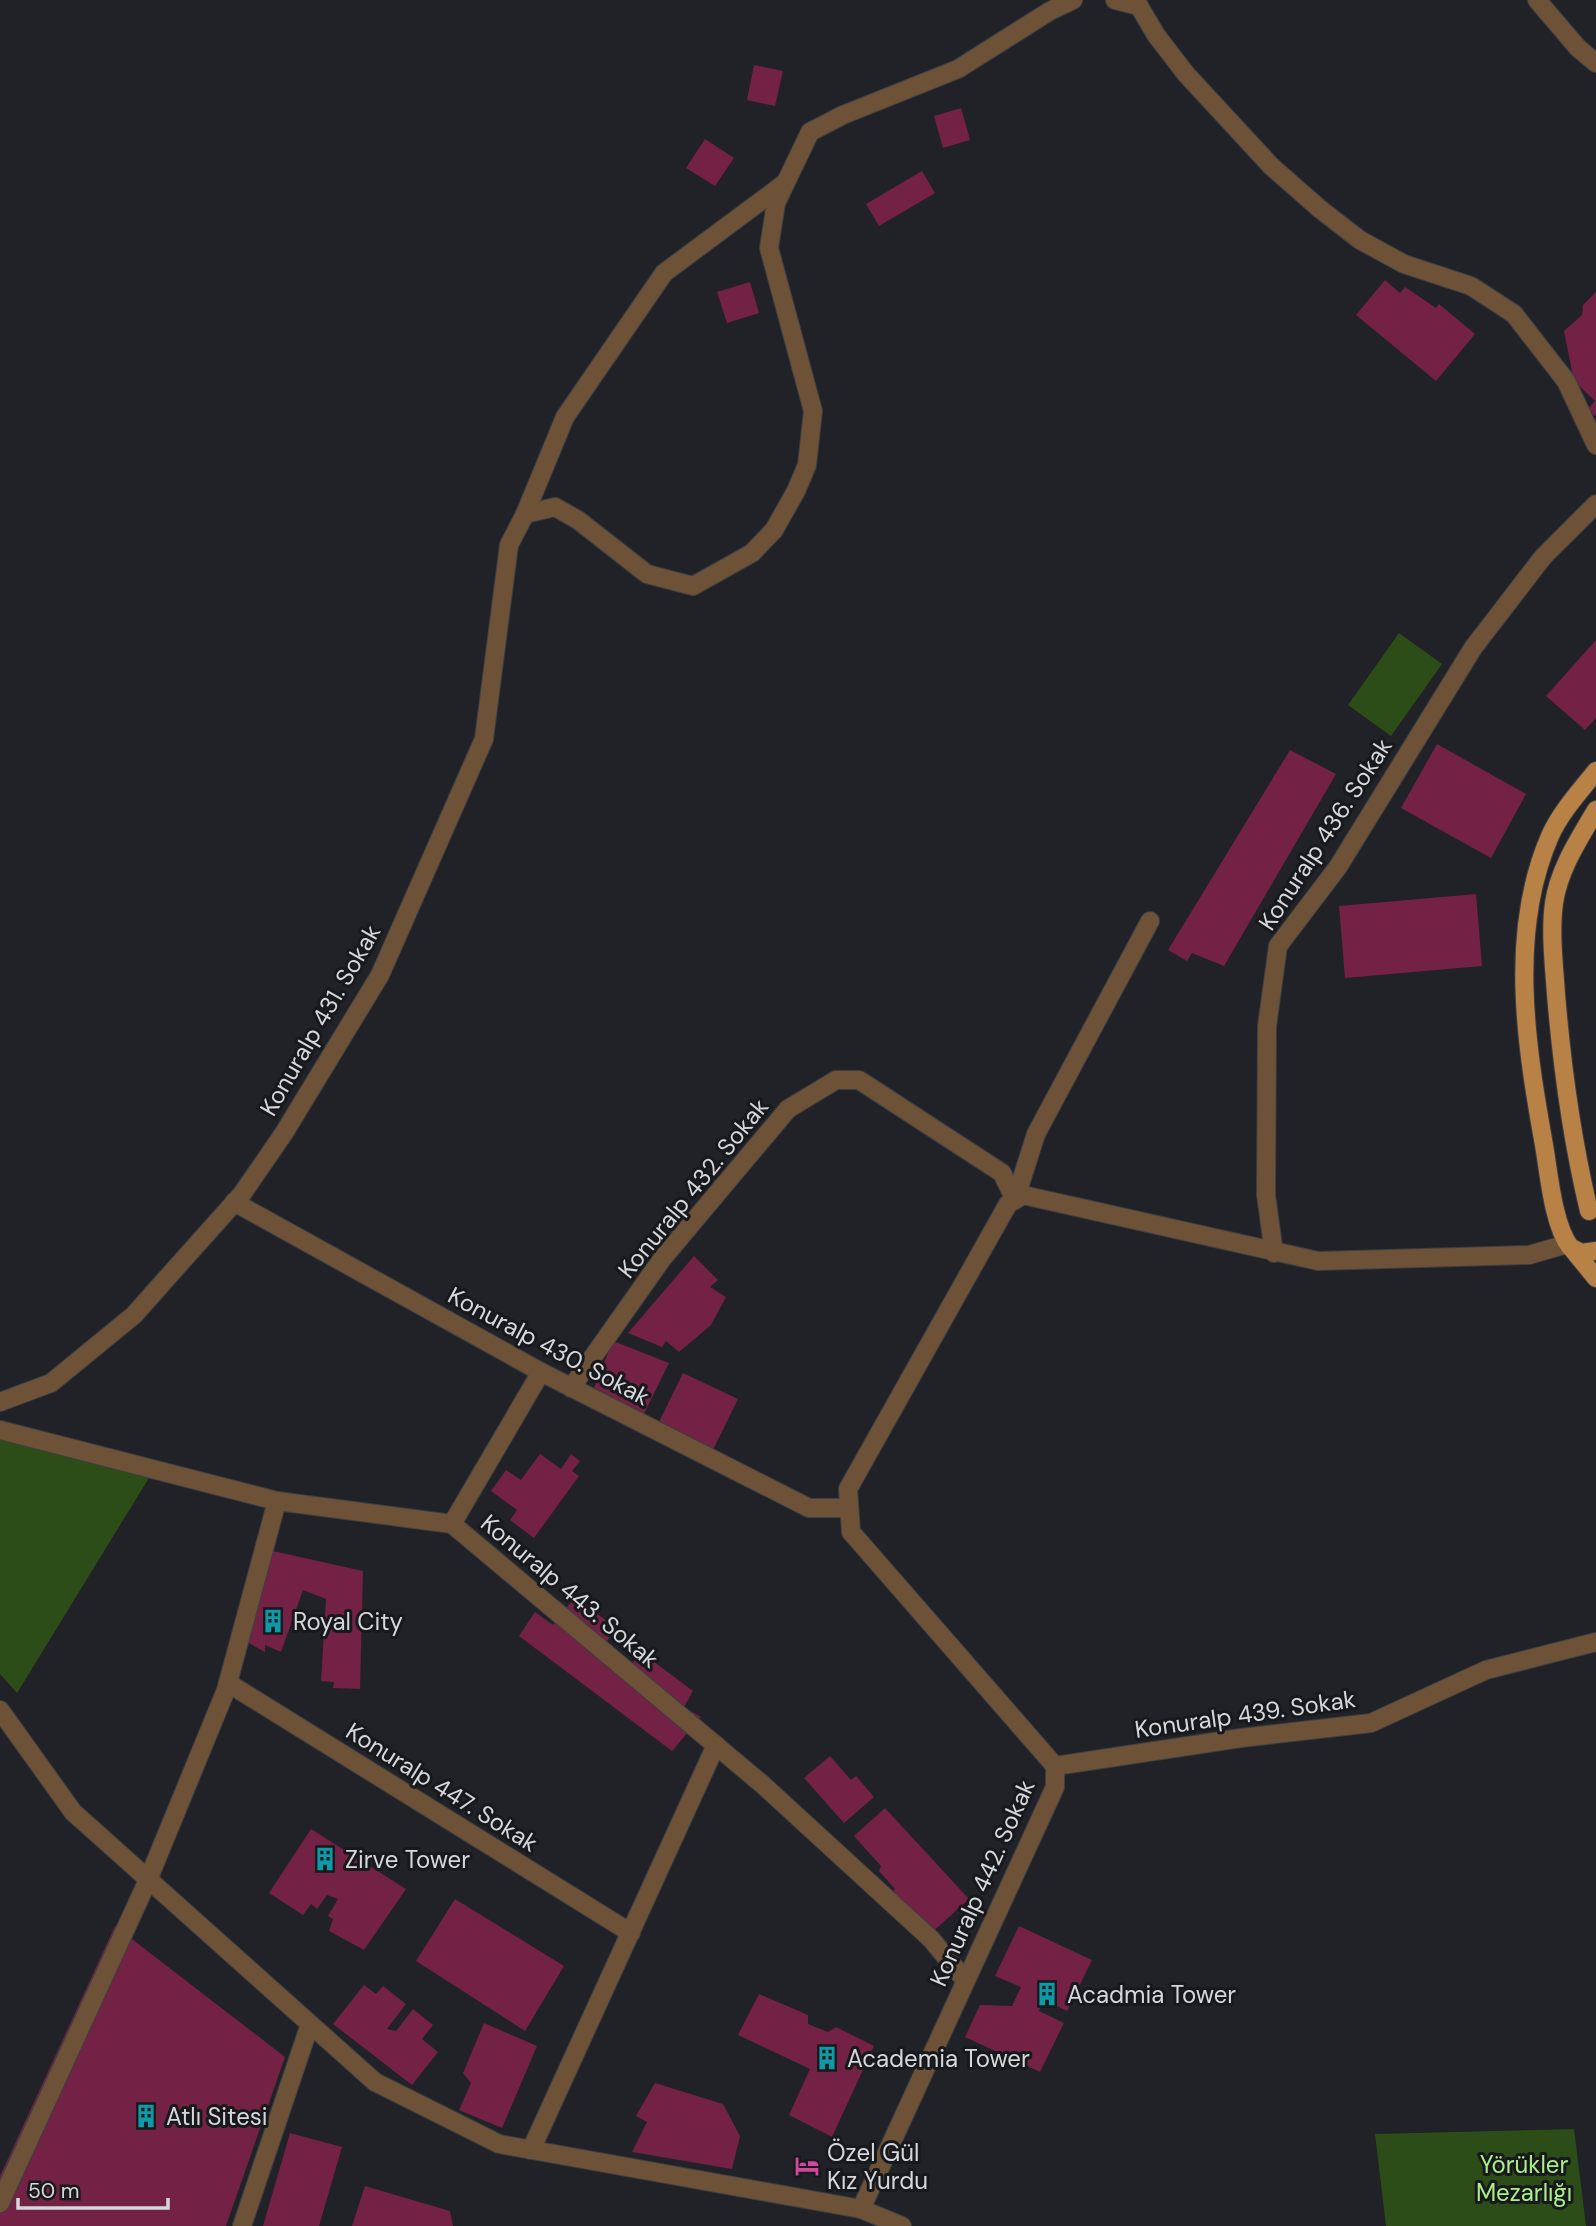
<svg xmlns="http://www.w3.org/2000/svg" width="1596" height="2226" font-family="'DM Sans',sans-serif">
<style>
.green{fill:#2c4d17}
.building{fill:#732144}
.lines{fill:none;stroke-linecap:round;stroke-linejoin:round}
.minor-casing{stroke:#3d3f44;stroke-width:20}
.major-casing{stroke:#3d3f44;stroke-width:20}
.minor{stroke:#6d5237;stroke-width:18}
.major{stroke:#b88146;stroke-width:18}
.labels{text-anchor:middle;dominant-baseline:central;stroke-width:6;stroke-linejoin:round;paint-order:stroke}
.street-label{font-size:24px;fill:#d5d7da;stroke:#17191d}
.poi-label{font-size:24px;fill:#d5d7da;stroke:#17191d;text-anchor:start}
.park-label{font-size:24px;fill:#acee87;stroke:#17191d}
</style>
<rect width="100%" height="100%" fill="#202227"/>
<g class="green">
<polygon points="1399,633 1442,664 1391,736 1348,705"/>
<polygon points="0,1437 152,1473 17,1693 0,1674"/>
<polygon points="1574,2129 1586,2226 1386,2226 1375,2134"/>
</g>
<g class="building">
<polygon points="754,65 783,71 775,106 747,100"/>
<polygon points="961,108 970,140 943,148 934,116"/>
<polygon points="705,139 734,158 715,186 686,168"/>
<polygon points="922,171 935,193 879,226 866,204"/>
<polygon points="1385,280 1400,293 1405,287 1436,308 1439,304 1475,334 1436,381 1356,315"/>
<polygon points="750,282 759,313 727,323 717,292"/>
<polygon points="1596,292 1596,414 1595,416 1588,409 1595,401 1574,381 1564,331 1582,315 1583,305"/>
<polygon points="1596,640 1596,718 1585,730 1546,696"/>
<polygon points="1437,744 1526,794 1491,858 1401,808"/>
<polygon points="1290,750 1336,774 1224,966 1192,953 1187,961 1168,950"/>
<polygon points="1476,894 1482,966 1345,978 1339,906"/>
<polygon points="694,1256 718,1280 710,1287 726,1297 711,1325 679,1352 666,1341 662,1347 628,1333"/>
<polygon points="613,1341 669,1363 637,1428 587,1405"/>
<polygon points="683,1373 738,1399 712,1452 657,1426"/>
<polygon points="540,1454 561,1469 571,1454 580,1461 572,1471 579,1476 534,1538 510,1520 517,1510 491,1491 506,1470 521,1480"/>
<polygon points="273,1551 363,1571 360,1689 333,1688 334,1682 321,1681 326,1599 303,1590 281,1652 265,1645 265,1652 247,1642"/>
<polygon points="575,1597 616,1628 598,1654 624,1674 641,1652 693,1691 684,1707 701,1717 672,1751 519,1636 535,1612 553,1625"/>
<polygon points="830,1756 851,1780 856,1776 874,1797 844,1823 804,1778"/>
<polygon points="885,1808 969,1899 929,1935 891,1893 895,1889 879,1871 881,1866 854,1836"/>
<polygon points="311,1829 406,1889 364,1950 329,1931 333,1919 328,1916 338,1899 327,1895 317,1909 311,1904 303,1915 269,1893"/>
<polygon points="455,1899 564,1966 525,2031 416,1961"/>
<polygon points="115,1926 285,2057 226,2226 0,2226 0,2176"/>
<polygon points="1019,1926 1092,1960 1067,2011 1044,2000 1039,2011 1064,2023 1040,2072 965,2037 980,2005 1012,2006 1021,1987 995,1976"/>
<polygon points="364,1985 376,1994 383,1986 406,2004 387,2029 396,2031 413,2009 433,2025 422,2039 438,2052 412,2085 333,2024"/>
<polygon points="759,1994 808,2015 808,2024 828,2032 836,2027 874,2046 832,2137 789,2115 810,2069 738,2035"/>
<polygon points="484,2023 537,2046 502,2128 459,2110 471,2083 463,2073"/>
<polygon points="655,2083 723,2104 740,2136 732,2169 632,2152 647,2122 636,2116"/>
<polygon points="290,2133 342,2147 319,2226 263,2226"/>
<polygon points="365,2186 450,2211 453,2226 352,2226"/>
</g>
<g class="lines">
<g class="minor-casing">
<g id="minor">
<polyline points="1115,0 1139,6 1156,35 1186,74 1271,166 1320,209 1360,240 1404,264 1471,286 1514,314 1566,381 1596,445"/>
<polyline points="1537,0 1578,48 1596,63"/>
<polyline points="525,514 565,417 664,273 785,183"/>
<polyline points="1015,1200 1036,1134 1150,921"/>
<polyline points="234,1202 541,1372 809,1508 849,1508"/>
<polyline points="1274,1253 1266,1195 1267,1026 1278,946 1338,867 1473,648 1543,557 1596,504"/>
<polyline points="571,1388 662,1259 788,1109 836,1080 859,1080 1002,1173 1015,1200"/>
<polyline points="0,1402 51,1383 134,1315 166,1279 242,1194 284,1133 380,975 484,739 509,545 525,514 555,507 578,520 647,574 693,586 752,553 774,530 796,491 807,465 813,411 769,248 776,203 810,132 843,115 958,69 1050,11 1073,0"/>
<polyline points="0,1430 277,1501 452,1524 762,1784 931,1939 965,1980"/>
<polyline points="452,1524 541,1372"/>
<polyline points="228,1683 631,1933"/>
<polyline points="0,1710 73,1812 375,2082 499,2144 861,2209 902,2226"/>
<polyline points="1055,1766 1241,1738 1371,1723 1486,1670 1596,1642"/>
<polyline points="531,2150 716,1745"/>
<polyline points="0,2203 148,1880 226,1690 277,1501"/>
<polyline points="861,2209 1055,1787 1055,1766 851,1532 848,1489 1008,1204 1023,1195 1318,1261 1529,1255 1567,1244"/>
<polyline points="242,2226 310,2024"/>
</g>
</g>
<g class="major-casing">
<g id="major">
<path d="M1596 771C1580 791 1560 813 1550 836 1508 932 1526 1045 1544 1145 1549 1174 1553 1224 1570 1247L1581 1253 1596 1251"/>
<path d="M1589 1211C1572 1140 1562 1067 1556 994 1554 965 1550 932 1554 903 1559 869 1579 839 1596 810"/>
<polyline points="1574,1251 1596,1278"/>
</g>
</g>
<use href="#minor" class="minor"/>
<use href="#major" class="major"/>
</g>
<defs>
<g id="building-bare" transform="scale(1.89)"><path d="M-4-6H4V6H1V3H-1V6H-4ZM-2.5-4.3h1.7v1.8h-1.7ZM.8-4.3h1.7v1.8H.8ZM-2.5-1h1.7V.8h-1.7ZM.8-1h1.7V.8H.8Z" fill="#0f9aa8" stroke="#17191d" stroke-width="2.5" paint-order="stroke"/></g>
<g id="hotel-bare" transform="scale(1.89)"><path d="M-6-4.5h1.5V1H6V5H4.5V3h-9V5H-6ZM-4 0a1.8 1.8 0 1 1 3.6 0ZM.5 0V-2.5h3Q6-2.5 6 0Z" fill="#d1479c" stroke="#17191d" stroke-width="2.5" paint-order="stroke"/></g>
</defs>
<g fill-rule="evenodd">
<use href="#building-bare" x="273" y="1621"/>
<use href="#building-bare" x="325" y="1859"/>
<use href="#building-bare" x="1047" y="1994"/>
<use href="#building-bare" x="827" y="2058"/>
<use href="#building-bare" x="146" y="2116"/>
<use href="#hotel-bare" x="807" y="2166"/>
</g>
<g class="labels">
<g class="street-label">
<text transform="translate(1325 834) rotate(-57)">Konuralp 436. Sokak</text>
<text transform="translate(320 1020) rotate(-60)">Konuralp 431. Sokak</text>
<text transform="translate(693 1188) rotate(-51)">Konuralp 432. Sokak</text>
<text transform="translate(549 1346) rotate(28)">Konuralp 430. Sokak</text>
<text transform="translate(570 1591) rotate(40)">Konuralp 443. Sokak</text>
<text transform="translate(1245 1714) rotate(-8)">Konuralp 439. Sokak</text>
<text transform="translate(442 1787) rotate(32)">Konuralp 447. Sokak</text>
<text transform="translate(982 1883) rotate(-66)">Konuralp 442. Sokak</text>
</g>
<g class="poi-label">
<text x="293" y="1621">Royal City</text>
<text x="345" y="1859">Zirve Tower</text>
<text x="1067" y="1994">Acadmia Tower</text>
<text x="847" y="2058">Academia Tower</text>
<text x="166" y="2116">Atlı Sitesi</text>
<text x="827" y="2152">Özel Gül<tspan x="827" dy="28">Kız Yurdu</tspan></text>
</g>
<g class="park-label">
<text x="1524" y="2164">Yörükler<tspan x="1524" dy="28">Mezarlığı</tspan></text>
</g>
</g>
<path d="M18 2198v10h150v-10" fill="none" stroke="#d5d7da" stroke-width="3.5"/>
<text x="28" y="2198" font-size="21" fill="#d5d7da" stroke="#17191d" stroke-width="5" paint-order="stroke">50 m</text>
</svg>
